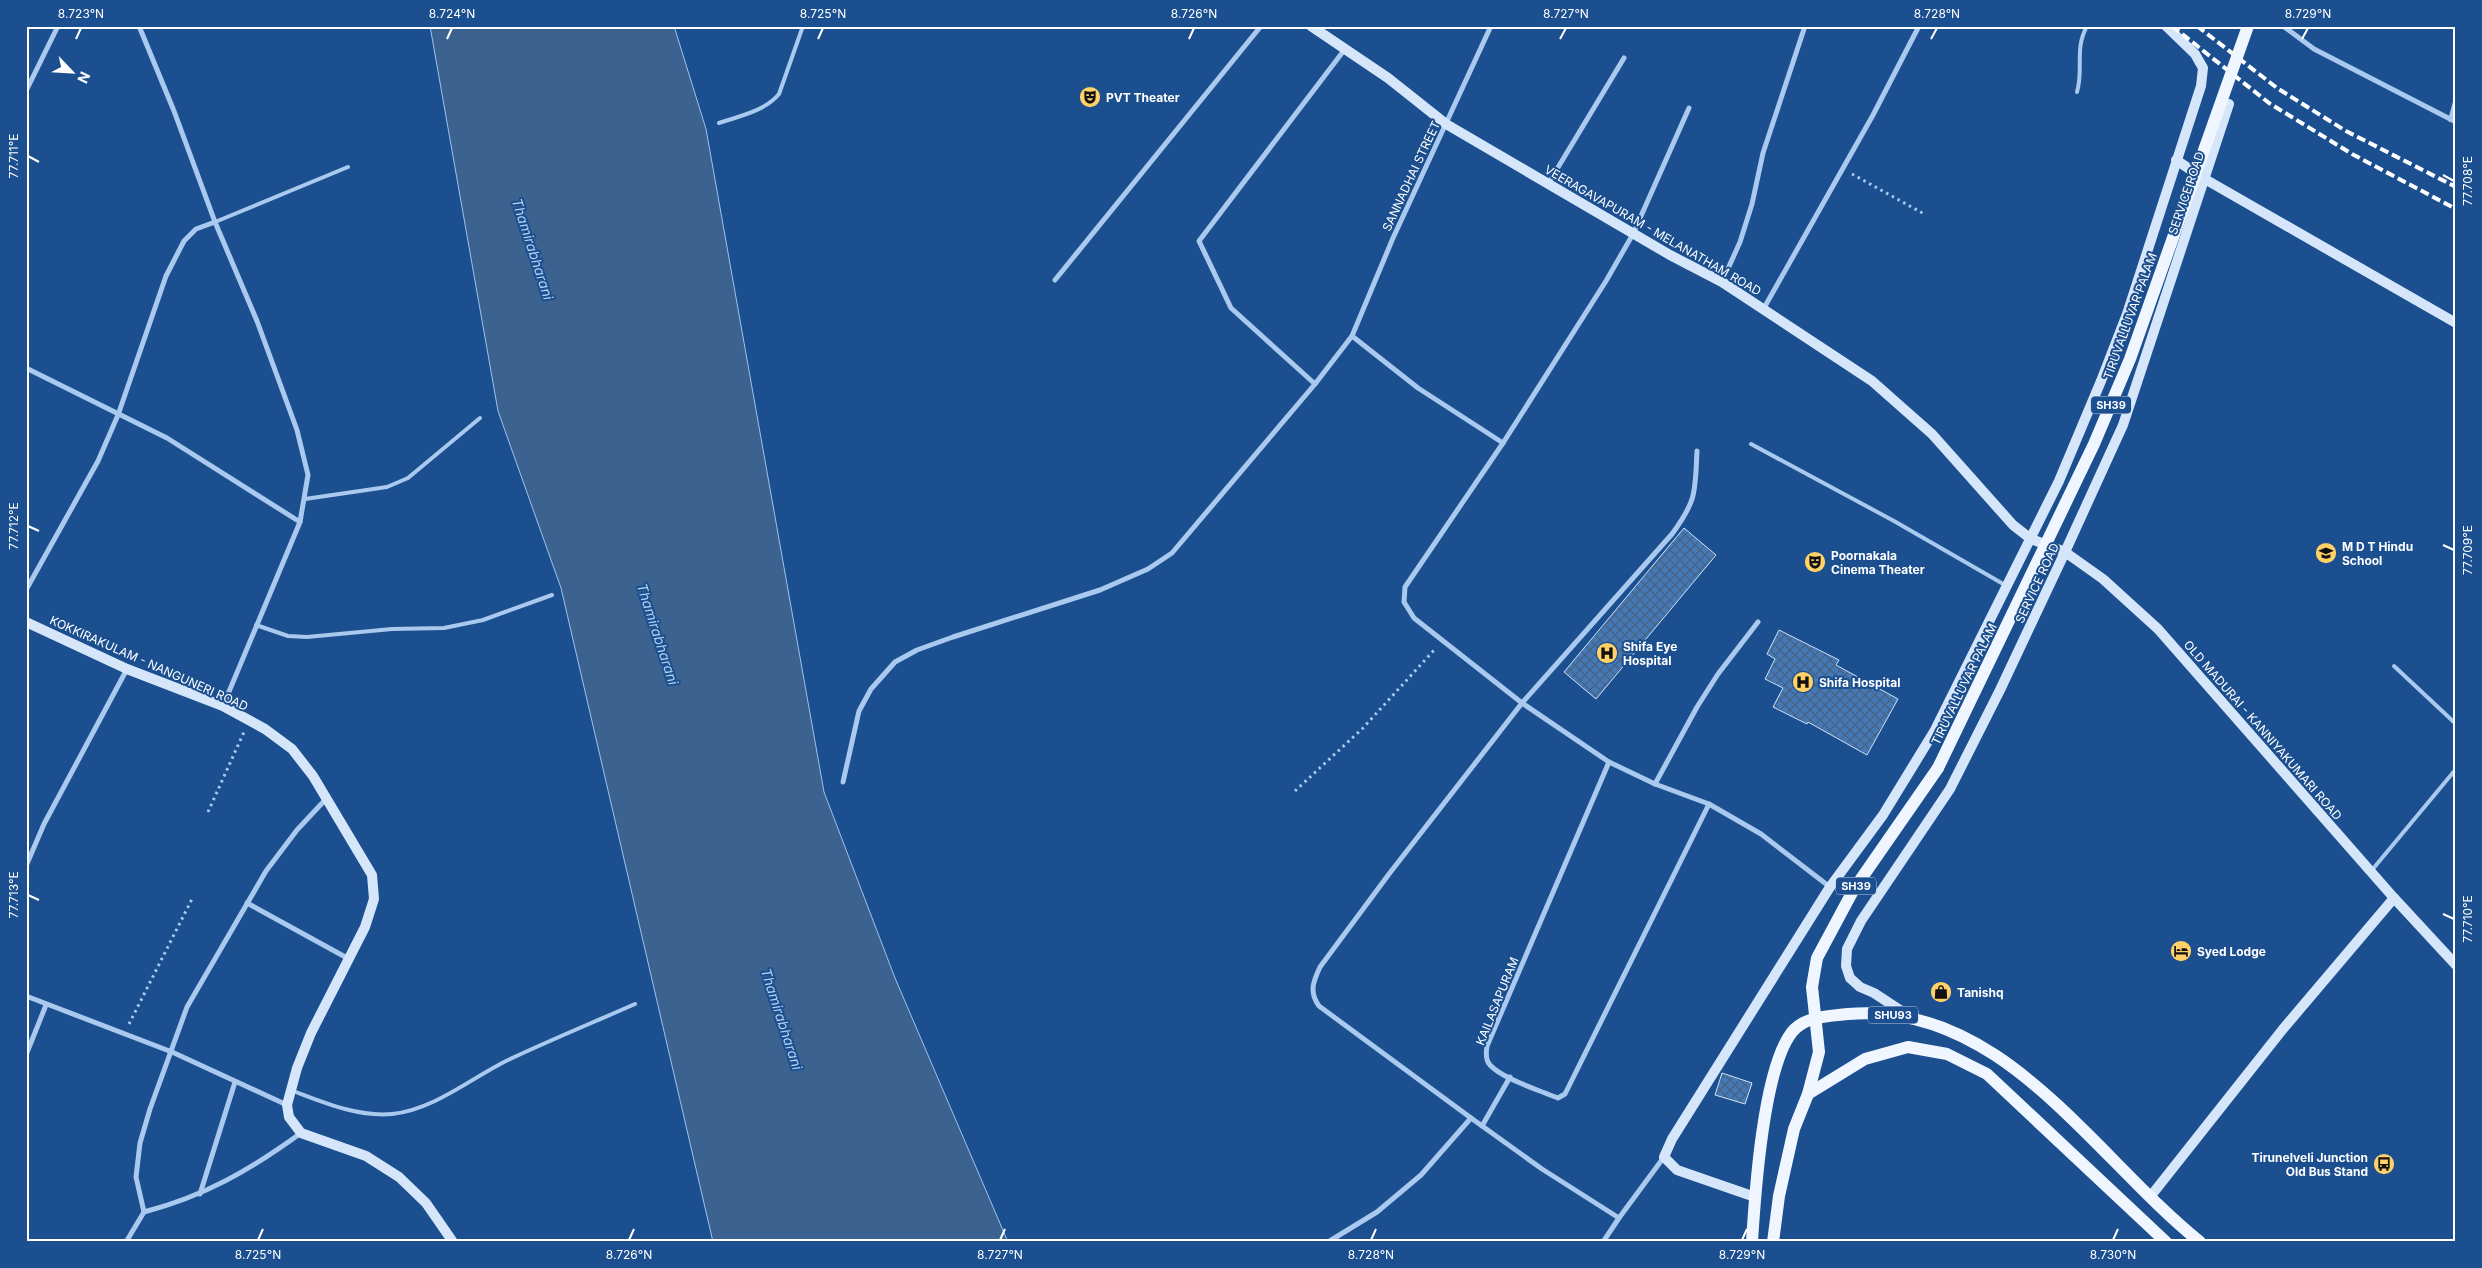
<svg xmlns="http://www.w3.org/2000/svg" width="2482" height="1268" font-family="Inter,sans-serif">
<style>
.water{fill:#3c6290;stroke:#9cc4f0}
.building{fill:url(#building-cross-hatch);stroke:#cfe3fa}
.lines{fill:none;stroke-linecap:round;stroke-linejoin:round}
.path{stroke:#a9c9ee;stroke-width:3;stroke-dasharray:2.5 4;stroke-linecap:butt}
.lane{stroke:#a9c9ee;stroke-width:4}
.street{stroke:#a9c9ee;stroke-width:5}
.secondary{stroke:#d6e6fa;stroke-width:10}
.primary{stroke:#f0f6ff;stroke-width:12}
.rail{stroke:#fff;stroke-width:4;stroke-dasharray:9 4;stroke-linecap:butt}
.primary-bridge{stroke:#f0f6ff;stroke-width:12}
.ticks{fill:none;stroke:#fff;stroke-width:2}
.labels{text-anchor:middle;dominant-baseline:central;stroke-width:4;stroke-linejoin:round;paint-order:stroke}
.shield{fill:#1b4f8f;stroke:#bbcadd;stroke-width:1}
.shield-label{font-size:11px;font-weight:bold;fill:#fff}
.poi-label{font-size:12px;font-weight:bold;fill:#fff;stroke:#1b4f8f;text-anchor:start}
.street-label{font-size:12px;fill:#fff;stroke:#1b4f8f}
.water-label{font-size:14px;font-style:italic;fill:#b5d3f5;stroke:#1b4f8f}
.neatline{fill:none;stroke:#fff;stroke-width:2}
.ticks-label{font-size:12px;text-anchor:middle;fill:#fff}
</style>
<defs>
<pattern id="building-cross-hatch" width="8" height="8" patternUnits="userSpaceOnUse" patternTransform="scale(1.25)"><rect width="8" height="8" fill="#4478b7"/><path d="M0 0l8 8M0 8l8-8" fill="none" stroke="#486282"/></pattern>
</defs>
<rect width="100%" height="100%" fill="#1b4f8f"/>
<polygon class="water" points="430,26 674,26 706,129 824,792 895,978 1008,1242 713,1242 561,588 498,411"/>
<g class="building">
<polygon points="1684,528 1716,555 1596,699 1564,672"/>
<polygon points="1779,630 1839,660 1836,665 1898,699 1867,755 1808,722 1807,724 1773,707 1783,688 1765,679 1775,659 1767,654"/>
<polygon points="1722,1073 1752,1083 1745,1104 1715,1095"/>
</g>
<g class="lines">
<g class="path">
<polyline points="1852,174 1926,215"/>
<polyline points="1295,791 1363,728 1436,648"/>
<polyline points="208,812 244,732"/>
<polyline points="129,1024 193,897"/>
</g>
<g class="lane">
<path d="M2077 92C2084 68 2074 50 2087 26"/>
<polyline points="2450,120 2456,98"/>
<path d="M719 123C740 116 765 111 779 94L803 26"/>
<polyline points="215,222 348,167"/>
<polyline points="1751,444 1894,521 2005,585"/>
<polyline points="305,499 387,487 408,478 480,418"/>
<polyline points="256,625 288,636 307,637 392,629 444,628 483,620 552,595"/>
<polyline points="2394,666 2456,724"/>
<polyline points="2372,870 2456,769"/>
<path d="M293 1091C325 1103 358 1117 392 1114 433 1110 470 1079 506 1061 548 1041 592 1023 635 1004"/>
</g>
<g class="street">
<polyline points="139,26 174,111 215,222 257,321 297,430 308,475 300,522 223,706"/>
<polyline points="2283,26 2314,49 2456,122"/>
<polyline points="26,91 58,26"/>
<path d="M1689 108 1633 234 1606 281 1503 443 1405 587 1404 602 1414 618 1522 703 1672 534C1697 500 1695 492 1697 451"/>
<polyline points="1548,184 1624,58"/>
<polyline points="1055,280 1261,26"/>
<polyline points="1722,282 1740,242 1752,204 1763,153 1805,26"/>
<polyline points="1764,308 1873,115 1919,26"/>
<polyline points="1352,336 1393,238 1491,26"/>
<polyline points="26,368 167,438 300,522"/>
<polyline points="1315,384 1231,308 1199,241 1345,49"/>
<polyline points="26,590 98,461 118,415 166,276 184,241 196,229 215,222"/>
<path d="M1609 762 1487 1046C1486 1052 1485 1060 1490 1065 1502 1078 1533 1088 1550 1095L1558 1098 1565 1094 1709 804"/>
<polyline points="843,782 859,711 871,689 895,662 917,650 953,637 1100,590 1148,569 1172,553 1315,384 1352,336 1418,388 1503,443"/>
<polyline points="1655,784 1697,707 1718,674 1758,622"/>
<polyline points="26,866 44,824 127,669"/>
<polyline points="247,903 349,959"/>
<polyline points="26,996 172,1052 287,1105"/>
<polyline points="26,1055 46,1005"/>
<polyline points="1471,1118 1542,1169 1619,1218 1603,1242"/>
<polyline points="1482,1126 1510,1077"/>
<polyline points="200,1194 235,1082"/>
<polyline points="144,1212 136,1177 140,1143 150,1109 187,1007 266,871 297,830 325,800"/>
<polyline points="1619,1218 1664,1157"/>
<path d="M126 1242 144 1212C205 1196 250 1170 301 1133"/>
<path d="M1328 1242 1377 1212 1421 1175 1471 1118 1319 1006C1309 992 1313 982 1320 967L1389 874 1522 703 1609 762 1655 784 1709 804 1761 834 1830 887"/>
</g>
<g class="secondary">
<polyline points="1311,26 1388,78 1446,124 1670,255 1722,282 1872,381 1932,434 2013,525 2031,539 2065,552 2103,579 2158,629 2394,898 2456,965"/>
<polyline points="2176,160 2203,178 2456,323"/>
<polyline points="26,622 127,669 223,706 265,729 292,749 313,776 372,875 374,899 365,927 311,1033 297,1068 287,1105 289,1117 301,1133 366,1156 399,1177 426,1203 453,1242"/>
<polyline points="1909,1016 1874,993 1860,987 1850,978 1846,966 1847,949 1861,921 1950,789 2000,690 2065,552 2123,425 2229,104"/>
<polyline points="1755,1197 1677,1170 1664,1157 1672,1139 1830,887 1883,815 1935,730 2059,481 2101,381 2127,314 2201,86 2203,68 2195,54 2166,26"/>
<polyline points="2150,1197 2283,1029 2394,898"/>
</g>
<g class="primary">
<polyline points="1808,1094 1819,1052 1812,987 1817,958 1854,889 1938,768"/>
<path d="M1752 1242C1755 1193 1763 1069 1792 1032 1805 1016 1829 1016 1848 1014 2001 1000 2094 1157 2200 1242"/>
<polyline points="1773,1242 1779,1196 1794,1129 1808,1094 1865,1059 1908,1047 1947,1054 1987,1074 2166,1242"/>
</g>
<g class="rail">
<polyline points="2172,26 2269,103 2352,154 2456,209"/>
<polyline points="2197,26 2277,88 2346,131 2456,187"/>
</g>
<polyline class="primary-bridge" points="1938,768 2094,444 2130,359 2248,26"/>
</g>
<path class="ticks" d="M76 39 81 28M447 39 452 28M818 39 823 28M1189 39 1194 28M1560 39 1566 28M1931 39 1937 28M2302 39 2308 28M28 156 39 162M2443 175 2454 181M28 526 39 531M2443 545 2454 550M28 895 39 900M2443 914 2454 919M258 1240 263 1229M629 1240 634 1229M1000 1240 1005 1229M1371 1240 1376 1229M1742 1240 1747 1229M2113 1240 2118 1229"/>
<defs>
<g id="theatre-disc" transform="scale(1.125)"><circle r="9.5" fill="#ffd166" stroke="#1b4f8f"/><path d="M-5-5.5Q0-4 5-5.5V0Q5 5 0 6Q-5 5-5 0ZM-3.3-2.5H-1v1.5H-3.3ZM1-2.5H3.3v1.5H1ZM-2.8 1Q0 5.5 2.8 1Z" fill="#111"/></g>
<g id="school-disc" transform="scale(1.125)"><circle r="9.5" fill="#ffd166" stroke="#1b4f8f"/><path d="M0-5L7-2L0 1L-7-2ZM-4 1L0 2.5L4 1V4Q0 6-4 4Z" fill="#111"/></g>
<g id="hospital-disc" transform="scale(1.125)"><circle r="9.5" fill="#ffd166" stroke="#1b4f8f"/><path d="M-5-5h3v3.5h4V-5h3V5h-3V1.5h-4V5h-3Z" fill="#111"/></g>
<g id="hotel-disc" transform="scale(1.125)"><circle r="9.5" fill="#ffd166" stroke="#1b4f8f"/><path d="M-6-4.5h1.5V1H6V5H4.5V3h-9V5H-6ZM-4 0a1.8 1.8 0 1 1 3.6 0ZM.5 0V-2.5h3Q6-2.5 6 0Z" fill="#111"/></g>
<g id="shop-disc" transform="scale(1.125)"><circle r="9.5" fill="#ffd166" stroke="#1b4f8f"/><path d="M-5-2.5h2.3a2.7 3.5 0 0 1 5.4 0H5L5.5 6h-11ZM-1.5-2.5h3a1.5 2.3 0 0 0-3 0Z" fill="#111"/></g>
<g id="bus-disc" transform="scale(1.125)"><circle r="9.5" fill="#ffd166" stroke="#1b4f8f"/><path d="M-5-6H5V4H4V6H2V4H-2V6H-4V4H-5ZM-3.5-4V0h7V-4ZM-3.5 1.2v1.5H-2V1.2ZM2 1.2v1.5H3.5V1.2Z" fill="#111"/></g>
</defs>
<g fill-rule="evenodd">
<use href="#theatre-disc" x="1090" y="97"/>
<use href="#school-disc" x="2326" y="553"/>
<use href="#theatre-disc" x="1815" y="562"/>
<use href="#hospital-disc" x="1607" y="653"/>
<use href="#hospital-disc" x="1803" y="682"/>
<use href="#hotel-disc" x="2181" y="951"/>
<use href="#shop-disc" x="1941" y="992"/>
<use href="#bus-disc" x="2384" y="1164"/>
</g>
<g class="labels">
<g class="shield">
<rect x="2091" y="396.5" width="40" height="17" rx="4"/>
<rect x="1836" y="877.5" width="40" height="17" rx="4"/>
<rect x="1868" y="1006.5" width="50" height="17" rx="4"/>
</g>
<g class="shield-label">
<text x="2111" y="405">SH39</text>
<text x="1856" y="886">SH39</text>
<text x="1893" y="1015">SHU93</text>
</g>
<g class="poi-label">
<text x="1106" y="97">PVT Theater</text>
<text x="2342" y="546">M D T Hindu<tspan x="2342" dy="14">School</tspan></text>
<text x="1831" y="555">Poornakala<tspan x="1831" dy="14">Cinema Theater</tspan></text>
<text x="1623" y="646">Shifa Eye<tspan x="1623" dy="14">Hospital</tspan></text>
<text x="1819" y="682">Shifa Hospital</text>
<text x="2197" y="951">Syed Lodge</text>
<text x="1957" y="992">Tanishq</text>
<text x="2368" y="1157" text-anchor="end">Tirunelveli Junction<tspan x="2368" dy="14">Old Bus Stand</tspan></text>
</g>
<g class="street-label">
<text transform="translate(1411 176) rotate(-65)">SANNADHAI STREET</text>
<text transform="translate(2186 193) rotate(-71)">SERVICE ROAD</text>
<text transform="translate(1653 230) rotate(30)">VEERAGAVAPURAM - MELANATHAM ROAD</text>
<text transform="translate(2130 316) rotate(-70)">TIRUVALLUVAR PALAM</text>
<text transform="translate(2037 583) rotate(-65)">SERVICE ROAD</text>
<text transform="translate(149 663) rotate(24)">KOKKIRAKULAM - NANGUNERI ROAD</text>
<text transform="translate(1964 684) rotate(-64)">TIRUVALLUVAR PALAM</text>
<text transform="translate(2263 730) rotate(49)">OLD MADURAI - KANNIYAKUMARI ROAD</text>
<text transform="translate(1497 1001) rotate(-68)">KAILASAPURAM</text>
</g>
<g class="water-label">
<text transform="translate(533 249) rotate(72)">Thamirabharani</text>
<text transform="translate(658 634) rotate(72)">Thamirabharani</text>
<text transform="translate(782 1019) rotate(72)">Thamirabharani</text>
</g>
</g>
<rect width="2482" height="1268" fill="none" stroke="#1b4f8f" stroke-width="55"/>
<g transform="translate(72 72) rotate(115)" stroke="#1b4f8f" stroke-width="4" paint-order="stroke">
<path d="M0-4L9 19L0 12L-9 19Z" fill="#ffffff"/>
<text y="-8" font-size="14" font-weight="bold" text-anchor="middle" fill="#ffffff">N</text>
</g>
<rect x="28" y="28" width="2426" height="1212" class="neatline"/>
<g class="ticks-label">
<text x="81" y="18">8.723°N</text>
<text x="452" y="18">8.724°N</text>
<text x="823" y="18">8.725°N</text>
<text x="1194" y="18">8.726°N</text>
<text x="1566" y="18">8.727°N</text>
<text x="1937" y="18">8.728°N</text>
<text x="2308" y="18">8.729°N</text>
<text transform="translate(14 156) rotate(-90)" y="4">77.711°E</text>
<text transform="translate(2468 181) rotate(-90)" y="4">77.708°E</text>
<text transform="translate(14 526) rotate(-90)" y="4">77.712°E</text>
<text transform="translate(2468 550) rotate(-90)" y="4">77.709°E</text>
<text transform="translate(14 895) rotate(-90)" y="4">77.713°E</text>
<text transform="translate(2468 919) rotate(-90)" y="4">77.710°E</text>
<text x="258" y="1259">8.725°N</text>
<text x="629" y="1259">8.726°N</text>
<text x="1000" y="1259">8.727°N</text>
<text x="1371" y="1259">8.728°N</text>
<text x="1742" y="1259">8.729°N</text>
<text x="2113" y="1259">8.730°N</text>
</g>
</svg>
